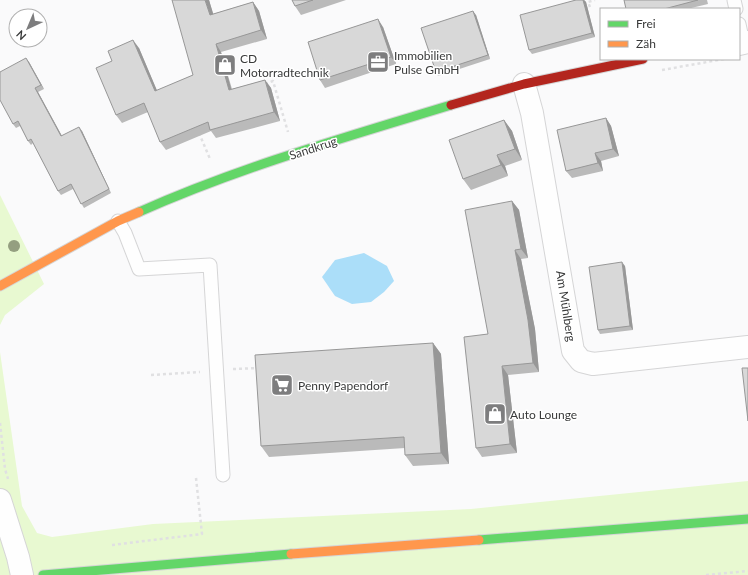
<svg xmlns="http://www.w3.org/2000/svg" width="748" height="575" font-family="Lato,sans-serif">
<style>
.green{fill:#e8f9d1}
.water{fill:#abdef9}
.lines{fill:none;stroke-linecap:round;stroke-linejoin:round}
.lane-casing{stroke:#d5d5d6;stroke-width:15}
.street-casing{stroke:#d5d5d6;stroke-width:24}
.fast-casing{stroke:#d5d5d6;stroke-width:11}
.slow-casing{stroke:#d5d5d6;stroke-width:11}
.jam-casing{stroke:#d5d5d6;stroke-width:11}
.path{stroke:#e0e0e2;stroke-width:2.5;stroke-dasharray:3 3;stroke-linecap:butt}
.lane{stroke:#fefefe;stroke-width:13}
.street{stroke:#fefefe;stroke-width:22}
.fast{stroke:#63d668;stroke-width:9}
.slow{stroke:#ff974d;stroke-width:9}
.jam{stroke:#b3261e;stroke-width:9}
.tree{fill:#949f80}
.wall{fill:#bababa}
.shaded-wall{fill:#979797}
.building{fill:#d8d8d8;stroke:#979797}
.labels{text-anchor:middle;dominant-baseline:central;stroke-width:3;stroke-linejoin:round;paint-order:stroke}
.poi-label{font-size:12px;fill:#393a3a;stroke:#fff;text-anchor:start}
.street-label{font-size:12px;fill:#393a3a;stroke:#fff}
</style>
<rect width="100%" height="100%" fill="#fafafb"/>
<g class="green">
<polygon points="0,195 44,284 5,315 0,325"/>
<polygon points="0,352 22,506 37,533 52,537 153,524 471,509 748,481 748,575 0,575"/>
</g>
<polygon class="water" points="364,253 387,266 394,281 384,292 371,302 352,304 335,296 322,277 335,260"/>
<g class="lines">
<g class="lane-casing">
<g id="lane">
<polyline points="734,0 736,9"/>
<polyline points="739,24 743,43"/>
<polyline points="118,221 125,233 139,269 210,265 223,475"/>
</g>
</g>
<g class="street-casing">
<g id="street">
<polyline points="739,44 748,42"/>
<polyline points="524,84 532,113 573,351 581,361 593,364 748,347"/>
<polyline points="0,500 18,557 22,575"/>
</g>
</g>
<g class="fast-casing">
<g id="fast">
<path d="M139 212C240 167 346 137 451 105"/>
<polyline points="479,540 748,519"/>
<polyline points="43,575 291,554"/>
</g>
</g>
<g class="slow-casing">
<g id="slow">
<polyline points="0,286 118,221 139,212"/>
<polyline points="291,554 479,540"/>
</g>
</g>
<g class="jam-casing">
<polyline id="jam" points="451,105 524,84 643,59"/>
</g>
<g class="path">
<polyline points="590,7 588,2 595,0"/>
<polyline points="662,70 724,59"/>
<polyline points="265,84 273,81 288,132"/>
<polyline points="199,133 210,159"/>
<polyline points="233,369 258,368"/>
<polyline points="151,375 200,372"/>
<polyline points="0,423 5,469 8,479"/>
<polyline points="112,545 202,534 196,478"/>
<polyline points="706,575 748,571"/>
</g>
<use href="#lane" class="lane"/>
<use href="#street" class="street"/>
<use href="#fast" class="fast"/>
<use href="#slow" class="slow"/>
<use href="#jam" class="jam"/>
</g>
<circle class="tree" cx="14" cy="246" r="6"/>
<g class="wall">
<polygon points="209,0 213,14 253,2 259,11 267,39 221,52 232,89 265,80 271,88 280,121 216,138 211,131 166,150 160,142 148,112 122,123 116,115 112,61 139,48 157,91 193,75"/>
<polygon points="292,0 346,0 301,15 295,6"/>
<polygon points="576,0 584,0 586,2 595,37 532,54 529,50"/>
<polygon points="624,0 707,0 708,4 687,9 626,9"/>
<polygon points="476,15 490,59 438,76 436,72"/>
<polygon points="383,27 396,64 325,88 320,80"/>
<polygon points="29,62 44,89 38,92 62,136 82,131 111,193 84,208 73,189 61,195 58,191 33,143 31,145 28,141 20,126 16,128 13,124"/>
<polygon points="606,118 611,126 619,156 601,161 603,171 572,178 566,171"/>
<polygon points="504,120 512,131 522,160 505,166 508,176 471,190 463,179"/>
<polygon points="512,201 519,210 528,258 521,259 535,329 539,372 508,375 517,453 482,457 476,448"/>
<polygon points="625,266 633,330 600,334 598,330"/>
<polygon points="433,343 441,354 449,464 413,466 405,455 405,448 269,457 261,446"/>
</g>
<g class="shaded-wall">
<polygon points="205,0 209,0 216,23 210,15"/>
<polygon points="583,0 584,0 586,2 595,37 592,33"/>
<polygon points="253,2 259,11 267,39 261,30"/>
<polygon points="473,11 476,15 490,59 488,55"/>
<polygon points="378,19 383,27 396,64 391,57"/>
<polygon points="133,40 139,48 161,100 155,91"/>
<polygon points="216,44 221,52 234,99 229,90"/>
<polygon points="26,58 29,62 44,89 41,85"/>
<polygon points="265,80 271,88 280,121 274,112"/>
<polygon points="35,88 38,92 64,140 61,136"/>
<polygon points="606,118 611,126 619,156 613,149"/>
<polygon points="504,120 512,131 522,160 515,149"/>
<polygon points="79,127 82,131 111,193 109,189"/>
<polygon points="595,153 601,161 603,171 598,163"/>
<polygon points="497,155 505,166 508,176 501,165"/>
<polygon points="512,201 519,210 528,258 521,249"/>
<polygon points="515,250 521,259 535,329 539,372 533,363"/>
<polygon points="622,262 625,266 633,330 630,326"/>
<polygon points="433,343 441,354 449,464 441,453"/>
<polygon points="502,366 508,375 517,453 510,444"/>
</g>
<g class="building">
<polygon points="172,0 205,0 210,15 253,2 261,30 216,44 229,90 265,80 274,112 210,130 208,122 160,142 144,103 116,115 96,68 112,61 108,51 133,40 155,91 193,75"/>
<polygon points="292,0 313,0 295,6"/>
<polygon points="576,0 583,0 592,33 529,50 520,15"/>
<polygon points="624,0 698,0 664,9 626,9"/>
<polygon points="473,11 488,55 436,72 421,28"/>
<polygon points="378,19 391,57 320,80 308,42"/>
<polygon points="26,58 41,85 35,88 61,136 79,127 109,189 81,204 71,184 58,191 31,139 28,141 18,121 13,124 0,100 0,72"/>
<polygon points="606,118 613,149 595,153 598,163 566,171 557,130"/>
<polygon points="504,120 515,149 497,155 501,165 463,179 449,140"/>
<polygon points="512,201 521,249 515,250 528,320 533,363 502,366 510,444 476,448 464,337 488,334 465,210"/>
<polygon points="622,262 630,326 598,330 589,267"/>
<polygon points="433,343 441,453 405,455 404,437 261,446 255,355"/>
<polygon points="742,368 748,368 748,421"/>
</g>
<defs>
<g id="office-square" transform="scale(1.15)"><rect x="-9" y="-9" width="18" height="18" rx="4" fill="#7d7d7e" stroke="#fff"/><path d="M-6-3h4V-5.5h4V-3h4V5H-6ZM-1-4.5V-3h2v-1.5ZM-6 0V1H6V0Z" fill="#fff"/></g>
<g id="shop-square" transform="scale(1.15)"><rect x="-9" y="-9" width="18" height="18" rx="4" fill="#7d7d7e" stroke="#fff"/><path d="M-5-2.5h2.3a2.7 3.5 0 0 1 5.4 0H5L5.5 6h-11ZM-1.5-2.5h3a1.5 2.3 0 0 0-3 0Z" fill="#fff"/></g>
<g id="supermarket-square" transform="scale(1.15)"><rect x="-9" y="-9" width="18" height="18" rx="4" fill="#7d7d7e" stroke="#fff"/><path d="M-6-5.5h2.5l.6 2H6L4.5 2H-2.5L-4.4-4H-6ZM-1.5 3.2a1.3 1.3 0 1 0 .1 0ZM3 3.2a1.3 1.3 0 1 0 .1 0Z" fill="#fff"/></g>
</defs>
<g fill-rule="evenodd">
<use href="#office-square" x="378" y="62"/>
<use href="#shop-square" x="225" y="65"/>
<use href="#supermarket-square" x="282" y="385"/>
<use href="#shop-square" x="495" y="414"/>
</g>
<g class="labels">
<g class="poi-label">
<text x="394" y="55">Immobilien<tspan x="394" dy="14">Pulse GmbH</tspan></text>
<text x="240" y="58">CD<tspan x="240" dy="14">Motorradtechnik</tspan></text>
<text x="298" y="385">Penny Papendorf</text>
<text x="510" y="414">Auto Lounge</text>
</g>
<g class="street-label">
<text transform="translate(313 148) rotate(-18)">Sandkrug</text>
<text transform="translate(566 306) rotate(81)">Am Mühlberg</text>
</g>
</g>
<rect x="600" y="8" width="140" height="52" fill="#ffffff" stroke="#b0b0b0"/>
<rect x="608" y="21" width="20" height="6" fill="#63d668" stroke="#b0b0b0"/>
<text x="636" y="28" font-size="12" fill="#393a3a">Frei</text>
<rect x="608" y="41" width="20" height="6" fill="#ff974d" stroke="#b0b0b0"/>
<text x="636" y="48" font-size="12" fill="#393a3a">Zäh</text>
<g transform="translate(28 28) rotate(224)"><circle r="19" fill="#ffffff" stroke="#b0b0b0"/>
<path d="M0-3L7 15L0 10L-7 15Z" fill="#7d7d7e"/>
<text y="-6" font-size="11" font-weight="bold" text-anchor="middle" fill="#393a3a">N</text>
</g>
</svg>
